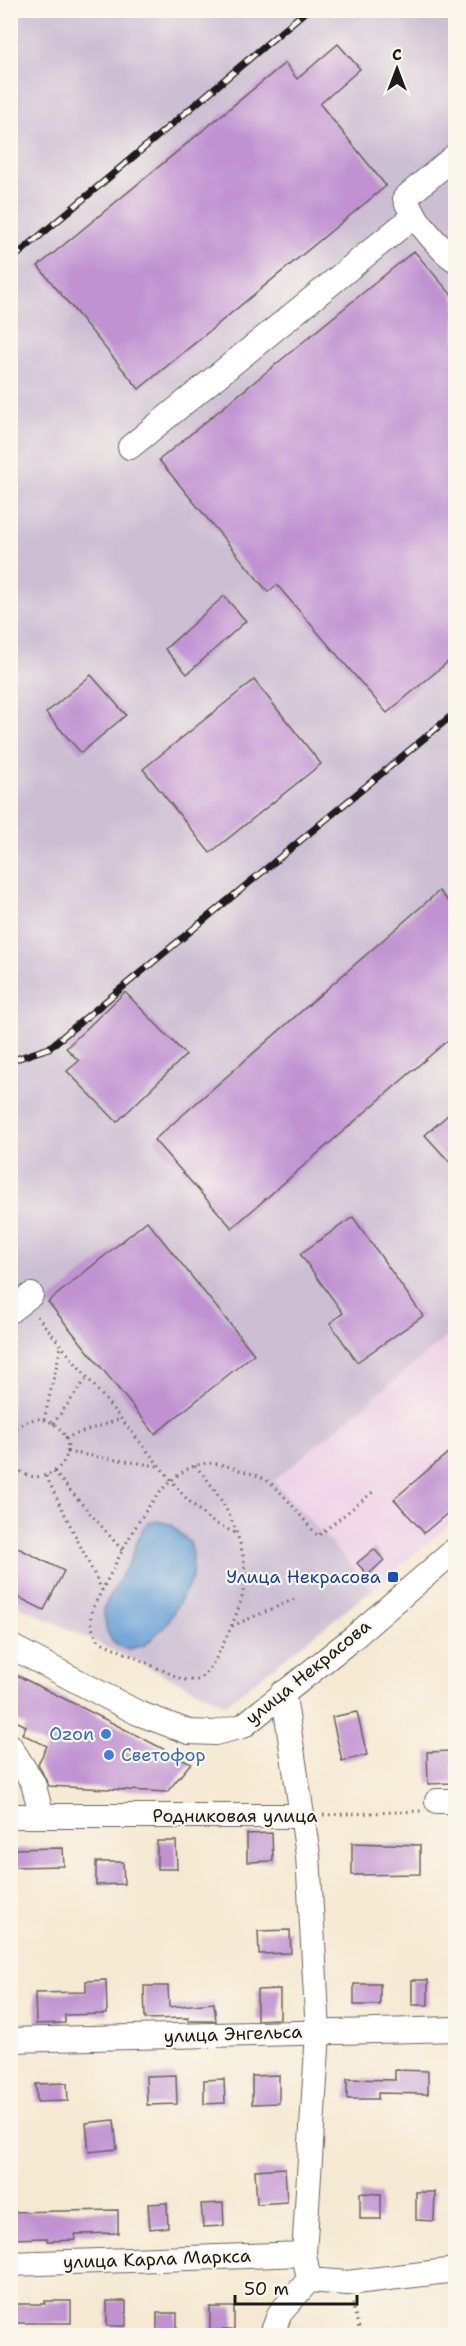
<svg xmlns="http://www.w3.org/2000/svg" width="466" height="2346" font-family="'Shantell Sans',sans-serif">
<style>
.built{fill:#eed0e7}
.industrial{fill:#ccbed3}
.water{fill:#679fd5;stroke:#425e78;stroke-width:1.5}
.building{fill:#c092d2}
.lines{fill:none;stroke-linecap:round;stroke-linejoin:round}
.minor-casing{stroke:#68645c;stroke-width:26}
.path{stroke:#68645c;stroke-width:3;stroke-dasharray:1.5 4.5;stroke-linecap:butt}
.minor{stroke:#fff;stroke-width:24}
.rail-casing{stroke:#1c1c1c;stroke-width:7}
.rail{stroke:#fbf7ec;stroke-width:4.5;stroke-dasharray:14;stroke-linecap:butt}
.transit-dot{fill:#1a4fb4;stroke:#fbf7ec;stroke-width:2}
.shop-dot{fill:#3f7fe0;stroke:#fbf7ec;stroke-width:2}
.labels{text-anchor:middle;dominant-baseline:central;stroke-width:4.5;stroke-linejoin:round;paint-order:stroke}
.transit-label{font-size:18px;fill:#164399;stroke:#fbf7ec;text-anchor:end}
.street-label{font-size:18px;fill:#1c1c1c;stroke:#fbf7ec}
.shop-label{font-size:18px;fill:#366cbe;stroke:#fbf7ec;text-anchor:end}
</style>
<rect width="100%" height="100%" fill="#fbf7ec"/>
<filter id="ink" filterUnits="userSpaceOnUse"><feTurbulence type="fractalNoise" baseFrequency=".0167" numOctaves="2"/><feDisplacementMap in="SourceGraphic" scale="12" xChannelSelector="R" yChannelSelector="G"/><feConvolveMatrix kernelMatrix="1 2 1 2 8 2 1 2 1" color-interpolation-filters="sRGB"/></filter>
<filter id="wash" filterUnits="userSpaceOnUse"><feTurbulence type="fractalNoise" baseFrequency=".008" numOctaves="4" result="noise"/><feDisplacementMap in="SourceGraphic" scale="24" xChannelSelector="R" yChannelSelector="G"/><feGaussianBlur stdDeviation="1.35" result="paint"/><feColorMatrix in="noise" values="0 0 0 0 0 0 0 0 0 0 0 0 0 0 0 0 0 1.4 0 .05"/><feComposite in="paint" operator="in"/></filter>
<g filter="url(#wash)">
<rect width="100%" height="100%" fill="#f5e9d2"/>
<polygon class="built" points="455,1330 455,1520 373,1589 274,1482"/>
<polygon class="industrial" points="11,11 455,11 455,1330 274,1481 373,1589 226,1704 11,1602"/>
<polygon class="water" points="157,1521 170,1524 190,1543 193,1554 192,1579 167,1624 145,1645 129,1649 120,1647 112,1640 107,1632 103,1609 130,1561 142,1530 148,1523"/>
<g id="blocks">
<g class="building">
<polygon points="338,44 360,69 320,104 386,186 139,389 38,266 285,63 297,79"/>
<polygon points="414,251 456,300 456,655 387,713 277,585 268,592 159,460"/>
<polygon points="224,596 246,621 187,674 165,649"/>
<polygon points="91,675 126,715 81,753 46,713"/>
<polygon points="254,680 321,764 210,853 143,769"/>
<polygon points="439,891 456,910 456,1033 232,1228 154,1140"/>
<polygon points="125,992 186,1055 117,1122 67,1071 79,1061 66,1048"/>
<polygon points="456,1108 456,1169 425,1135"/>
<polygon points="353,1217 423,1316 357,1362 330,1323 343,1313 300,1254"/>
<polygon points="147,1221 254,1354 155,1434 48,1302"/>
<polygon points="456,1446 456,1506 424,1533 394,1499"/>
<polygon points="10,1544 64,1571 44,1610 10,1593"/>
<polygon points="374,1549 384,1560 368,1575 357,1563"/>
<polygon points="10,1672 69,1701 191,1763 167,1792 49,1786 38,1764 47,1746 22,1734 26,1726 10,1718"/>
<polygon points="357,1712 367,1755 342,1761 332,1717"/>
<polygon points="452,1751 453,1783 428,1784 427,1752"/>
<polygon points="272,1833 273,1861 247,1862 247,1834"/>
<polygon points="157,1841 176,1841 177,1869 157,1869"/>
<polygon points="352,1843 420,1845 420,1874 352,1875"/>
<polygon points="63,1848 64,1866 10,1867 10,1849"/>
<polygon points="96,1862 123,1862 124,1884 96,1885"/>
<polygon points="290,1930 291,1953 259,1954 258,1931"/>
<polygon points="106,1980 107,2014 65,2015 65,2023 36,2024 35,1993 86,1992 86,1981"/>
<rect x="412" y="1980" width="16" height="25"/>
<rect x="354" y="1984" width="26" height="21"/>
<polygon points="144,1986 168,1986 169,2007 214,2003 216,2021 188,2021 188,2018 145,2019"/>
<polygon points="280,1989 280,2019 257,2020 257,1990"/>
<polygon points="395,2070 428,2071 428,2094 378,2093 378,2099 347,2099 347,2079 395,2080"/>
<polygon points="176,2075 177,2104 147,2105 146,2076"/>
<polygon points="279,2075 279,2103 252,2104 252,2076"/>
<polygon points="224,2079 225,2103 204,2104 204,2080"/>
<polygon points="67,2083 68,2101 37,2102 36,2084"/>
<polygon points="114,2120 117,2149 89,2152 86,2123"/>
<polygon points="285,2168 287,2202 257,2204 255,2170"/>
<polygon points="416,2192 435,2192 434,2221 416,2220"/>
<polygon points="360,2193 381,2194 381,2219 360,2219"/>
<polygon points="167,2203 168,2227 150,2229 148,2204"/>
<polygon points="223,2203 224,2226 203,2227 201,2204"/>
<polygon points="118,2210 118,2233 75,2234 76,2240 47,2241 47,2238 10,2239 10,2212"/>
<polygon points="45,2301 71,2301 71,2323 10,2323 10,2304 45,2304"/>
<rect x="107" y="2301" width="19" height="25"/>
<rect x="210" y="2307" width="24" height="23"/>
<rect x="157" y="2313" width="20" height="20"/>
</g>
</g>
</g>
<g filter="url(#ink)">
<use href="#blocks" fill-opacity="0" stroke="#68645c" stroke-width="1.5"/>
<g class="lines">
<g class="minor-casing">
<g id="minor">
<path d="M456 155 405 198C407 210 444 255 456 260"/>
<polyline points="130,447 415,215"/>
<polyline points="10,1311 31,1295"/>
<polyline points="10,1646 138,1713 189,1732 215,1733 243,1726 353,1638 456,1549"/>
<polyline points="10,1746 33,1783 42,1816"/>
<polyline points="437,1801 456,1801"/>
<polyline points="10,1816 303,1816"/>
<polyline points="10,2040 456,2029"/>
<polyline points="10,2264 304,2254"/>
<polyline points="309,2280 347,2283 456,2270"/>
<polyline points="271,2336 280,2313 309,2280 304,2254 318,2032 308,1855 285,1703 282,1693"/>
</g>
</g>
<g class="path">
<polyline points="37,1316 184,1496 209,1520 237,1534"/>
<polyline points="10,1419 18,1427"/>
<polyline points="44,1420 61,1346"/>
<polyline points="53,1424 87,1378"/>
<polyline points="65,1438 120,1419"/>
<path d="M10 1439C16 1427 26 1419 39 1419 47 1420 54 1423 60 1429 89 1462 29 1501 10 1457"/>
<polyline points="67,1452 157,1466"/>
<path d="M195 1466C222 1493 250 1546 244 1586 242 1603 233 1623 226 1638 218 1655 212 1668 199 1680H184L99 1641C92 1629 89 1623 92 1609 116 1567 147 1485 194 1466 210 1460 225 1465 239 1470 249 1473 260 1475 269 1482 286 1495 303 1520 318 1536L374 1491"/>
<polyline points="54,1472 123,1551"/>
<polyline points="46,1476 102,1590"/>
<polyline points="232,1626 297,1598"/>
<polyline points="323,1815 421,1811"/>
<polyline points="352,2303 361,2336"/>
</g>
<use href="#minor" class="minor"/>
<g class="rail-casing">
<g id="rail">
<polyline points="10,261 307,10"/>
<polyline points="10,1061 49,1048 456,712"/>
</g>
</g>
<use href="#rail" class="rail"/>
</g>
</g>
<rect class="transit-dot" x="387" y="1571" width="12" height="12" rx="3"/>
<g class="shop-dot">
<circle cx="106" cy="1734" r="6"/>
<circle cx="109" cy="1755" r="6"/>
</g>
<g class="labels">
<g class="transit-label">
<text x="381" y="1577">Улица Некрасова</text>
</g>
<g class="street-label">
<text transform="translate(308 1672) rotate(-39)">улица Некрасова</text>
<text x="235" y="1816">Родниковая улица</text>
<text transform="translate(233 2034) rotate(-2)">улица Энгельса</text>
<text transform="translate(157 2259) rotate(-2)">улица Карла Маркса</text>
</g>
<g class="shop-label">
<text x="94" y="1734">Ozon</text>
<text x="121" y="1755" text-anchor="start">Светофор</text>
</g>
</g>
<rect width="466" height="2346" fill="none" stroke="#fbf7ec" stroke-width="36"/>
<g transform="translate(397 69)" stroke="#fbf7ec" stroke-width="4.5" paint-order="stroke">
<path d="M0-4.5L10 22L0 15L-10 22Z" fill="#1c1c1c"/>
<text y="-9" font-size="16" font-weight="bold" text-anchor="middle" fill="#1c1c1c">С</text>
</g>
<path d="M235 2295v9h122v-9" fill="none" stroke="#1c1c1c" stroke-width="3"/>
<text x="244" y="2295" font-size="18" fill="#1c1c1c" stroke="#fbf7ec" stroke-width="4.5" paint-order="stroke">50 m</text>
</svg>
